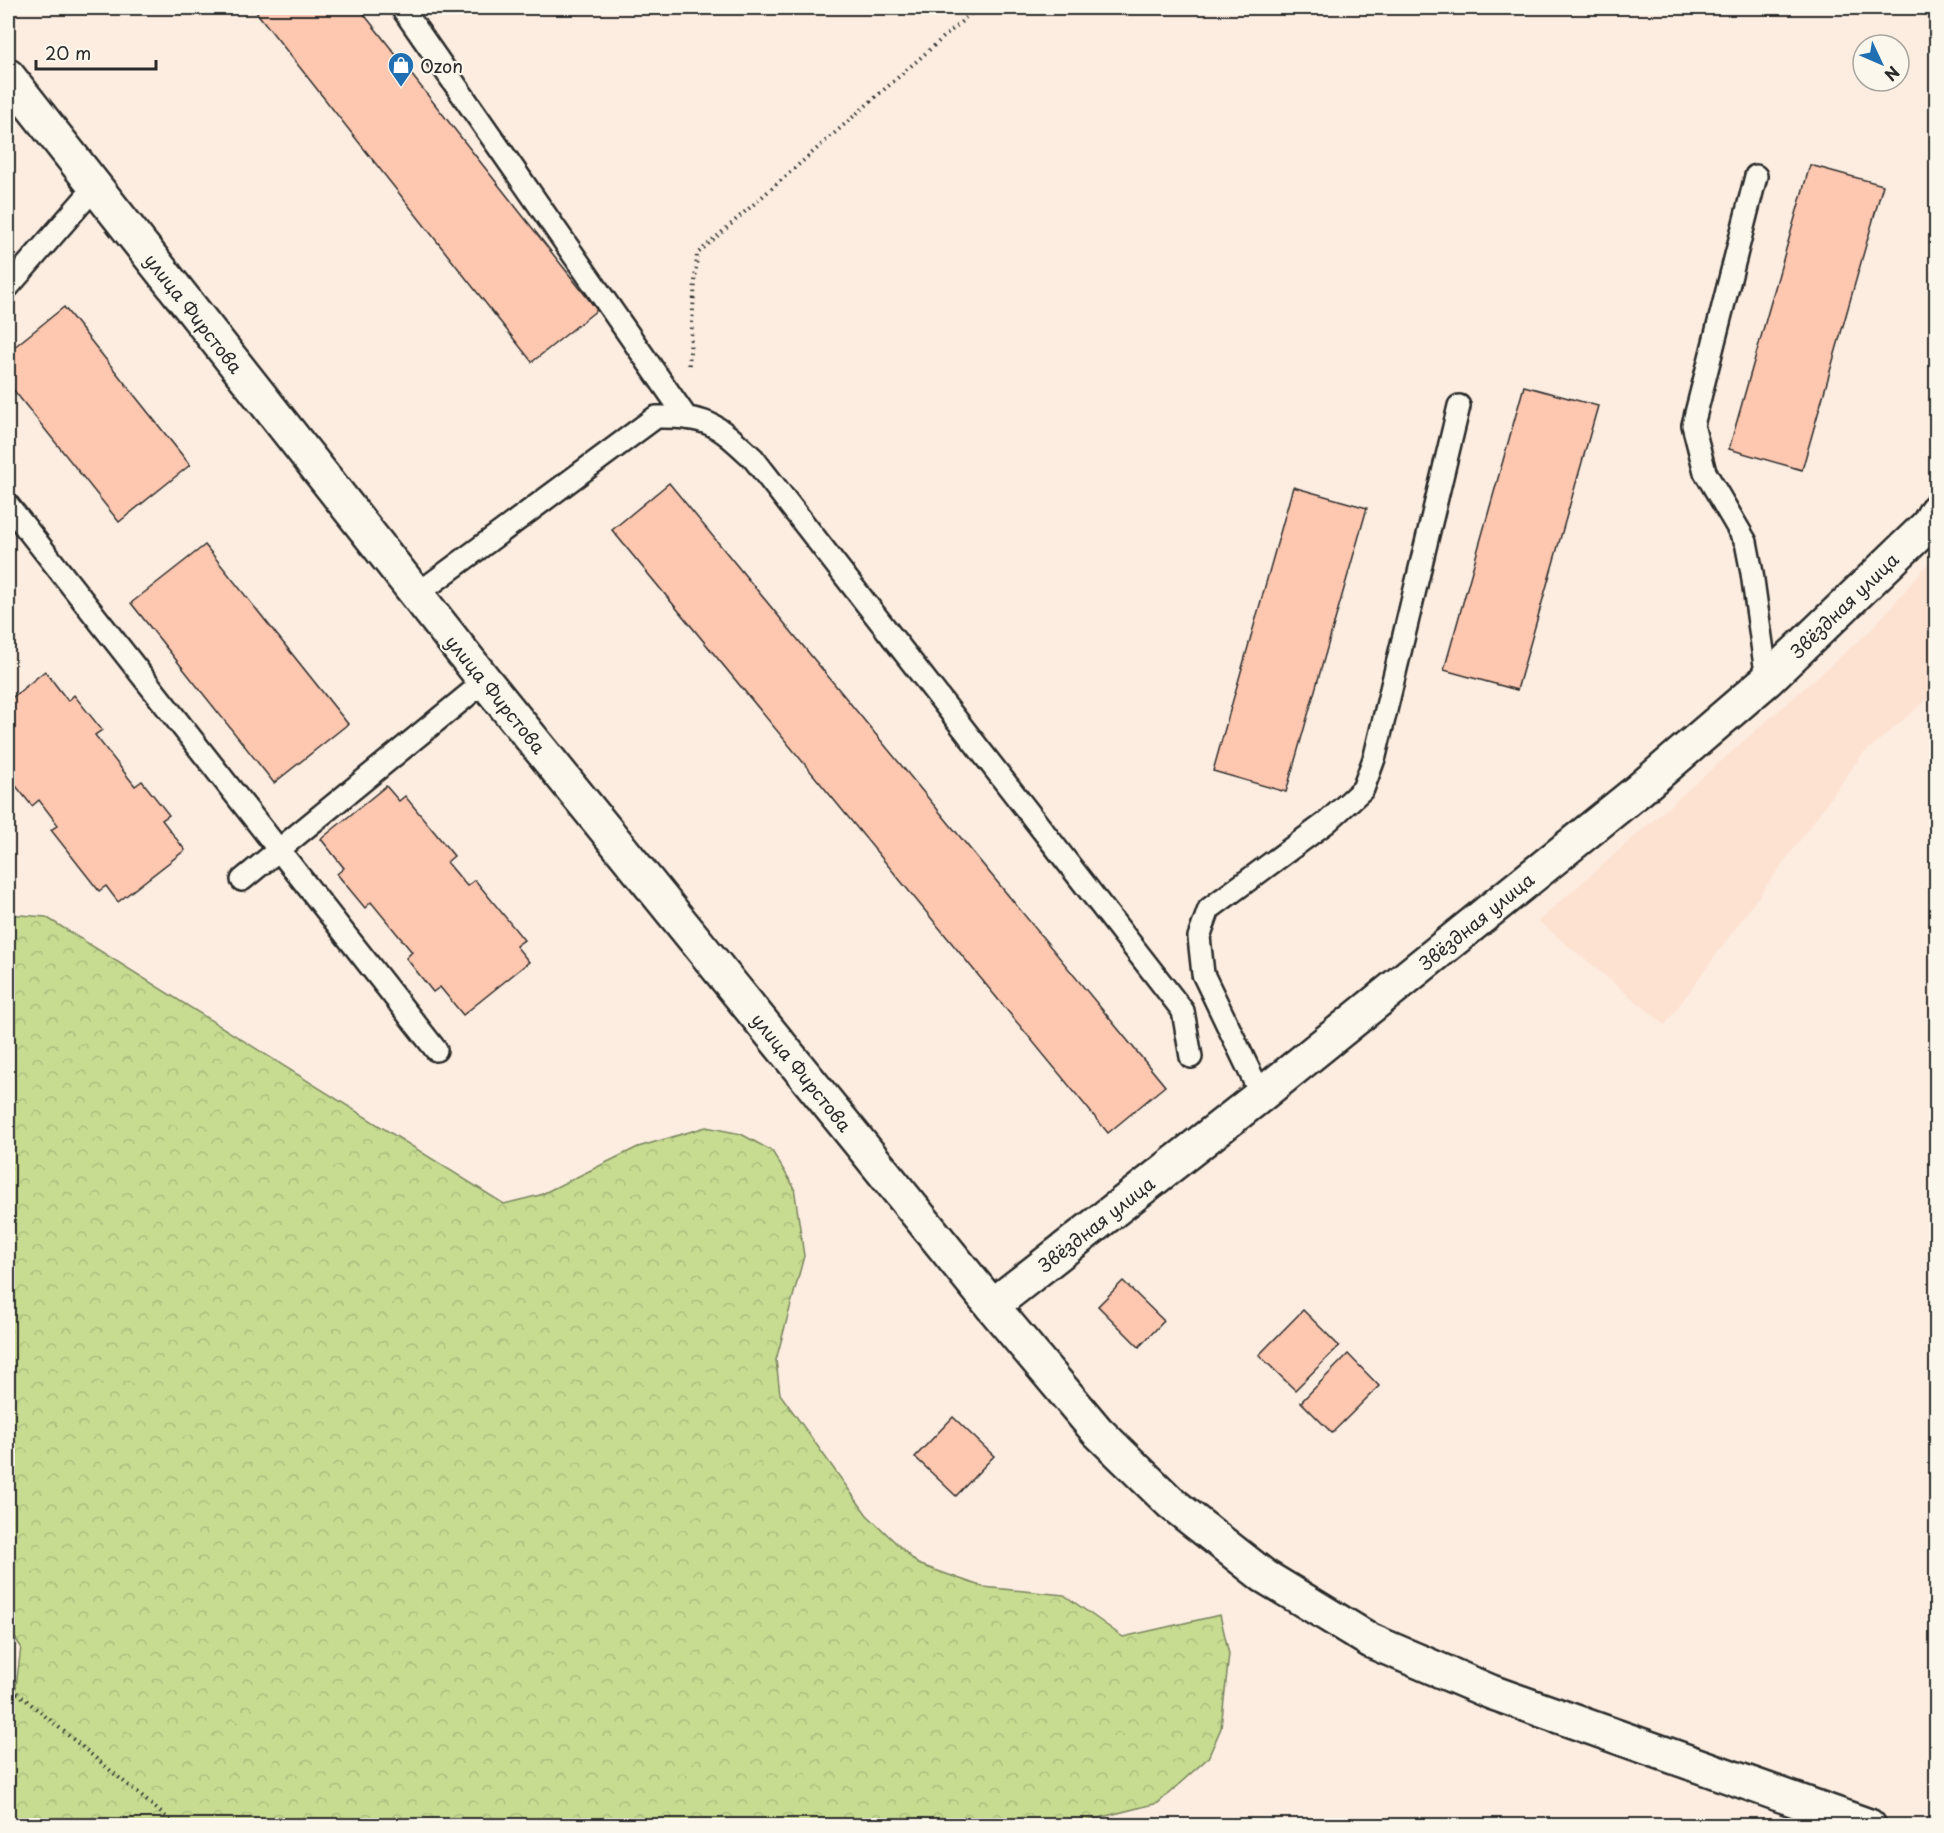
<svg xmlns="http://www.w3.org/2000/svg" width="1944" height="1833" font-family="'Playpen Sans',sans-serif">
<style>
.built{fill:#fde2d2}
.forest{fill:url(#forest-crowns);stroke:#79845e;stroke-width:1.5}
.building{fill:#fec7b0;stroke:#2b2b2b;stroke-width:1.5}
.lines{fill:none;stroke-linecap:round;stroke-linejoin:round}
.lane-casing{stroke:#2b2b2b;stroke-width:26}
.street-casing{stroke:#2b2b2b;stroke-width:38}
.secondary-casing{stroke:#2b2b2b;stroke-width:38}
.path{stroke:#2b2b2b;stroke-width:4;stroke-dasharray:1.5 4.5;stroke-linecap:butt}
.lane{stroke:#fbf7ec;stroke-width:21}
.street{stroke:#fbf7ec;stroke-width:33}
.secondary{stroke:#fbf7ec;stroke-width:33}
.labels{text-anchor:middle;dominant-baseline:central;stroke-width:4.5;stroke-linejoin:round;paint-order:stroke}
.poi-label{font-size:18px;fill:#2b2b2b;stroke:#fbf7ec;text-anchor:start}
.street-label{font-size:18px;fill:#2b2b2b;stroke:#fbf7ec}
</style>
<defs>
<pattern id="forest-crowns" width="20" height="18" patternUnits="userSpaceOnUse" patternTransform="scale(1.5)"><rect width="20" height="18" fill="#c7dc91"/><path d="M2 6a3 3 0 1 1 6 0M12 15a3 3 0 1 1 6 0" fill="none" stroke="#abbd7d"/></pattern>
</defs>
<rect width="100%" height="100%" fill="#fcede0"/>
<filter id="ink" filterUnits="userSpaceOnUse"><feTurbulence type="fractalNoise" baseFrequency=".0167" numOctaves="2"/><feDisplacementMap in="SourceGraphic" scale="12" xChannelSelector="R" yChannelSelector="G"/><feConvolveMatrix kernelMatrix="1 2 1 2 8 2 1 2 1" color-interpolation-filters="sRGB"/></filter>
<g filter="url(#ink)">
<polygon class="built" points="1936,554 1936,692 1862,755 1665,1025 1538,921 1873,628"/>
<polygon class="forest" points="8,914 46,917 504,1204 540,1195 638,1147 706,1127 741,1134 772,1151 794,1187 804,1256 776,1360 780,1394 867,1515 918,1564 983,1587 1064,1595 1123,1637 1220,1615 1229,1654 1221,1728 1208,1758 1158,1803 1070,1825 8,1825 8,1718 12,1717 21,1647 8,1627"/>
<g class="building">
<polygon points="253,8 359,8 597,310 532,362"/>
<polygon points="1810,165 1883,185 1802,470 1729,449"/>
<polygon points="64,307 190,465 119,522 8,383 8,352"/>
<polygon points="1524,386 1598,406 1517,690 1444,670"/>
<polygon points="669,483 1165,1086 1108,1133 612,530"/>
<polygon points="1293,487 1367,508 1286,792 1213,771"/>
<polygon points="205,545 348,724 274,783 131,603"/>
<polygon points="45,671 68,701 74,695 102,730 95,735 135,786 142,781 169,815 162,820 185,850 118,902 106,886 99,891 51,830 58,825 39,800 32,806 8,776 8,701"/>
<polygon points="386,786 399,801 405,796 454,856 447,862 467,886 475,880 524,940 516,946 529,962 463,1015 440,987 433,992 406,958 412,952 371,902 365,908 337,874 344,868 321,839"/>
<polygon points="1123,1281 1164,1321 1139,1347 1098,1306"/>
<polygon points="1303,1310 1339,1346 1295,1390 1259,1355"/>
<polygon points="1348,1354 1379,1386 1332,1433 1301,1402"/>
<polygon points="953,1417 994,1456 956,1496 915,1457"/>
</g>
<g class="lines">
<g class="lane-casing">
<g id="lane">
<polyline points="402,8 686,417"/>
<polyline points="1756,176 1693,425 1705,472 1746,542 1752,573 1767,680"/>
<polyline points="8,287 95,187"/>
<polyline points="8,505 436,1050"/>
<path d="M416 595 656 417C709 416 716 424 753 458L1183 1011 1191 1057"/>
<polyline points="242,880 485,681"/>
<polyline points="1261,1095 1203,974 1199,937 1209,909 1327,822 1363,789 1375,756 1459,406"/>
</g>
</g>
<g class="street-casing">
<polyline id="street" points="992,1306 1261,1095 1639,790 1767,680 1928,525 1936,511"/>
</g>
<g class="secondary-casing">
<polyline id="secondary" points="8,76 485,681 992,1306 1097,1431 1170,1502 1264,1576 1371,1641 1491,1692 1869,1826"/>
</g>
<g class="path">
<polyline points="689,365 697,254 977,8"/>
<polyline points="8,1685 177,1826"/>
</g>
<use href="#lane" class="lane"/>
<use href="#street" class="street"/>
<use href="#secondary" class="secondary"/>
</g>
</g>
<defs>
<g id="shop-pin" transform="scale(1.35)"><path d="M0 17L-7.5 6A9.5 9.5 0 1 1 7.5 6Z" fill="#1f6fb2" stroke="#fbf7ec"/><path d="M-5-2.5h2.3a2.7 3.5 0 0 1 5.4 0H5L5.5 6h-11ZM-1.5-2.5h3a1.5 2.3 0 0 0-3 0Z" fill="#fff"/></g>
</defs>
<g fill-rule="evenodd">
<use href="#shop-pin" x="401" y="65"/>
</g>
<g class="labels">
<g class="poi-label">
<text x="420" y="65">Ozon</text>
</g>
<g class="street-label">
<text transform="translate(194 313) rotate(52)">улица Фирстова</text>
<text transform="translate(1844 605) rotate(-44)">Звёздная улица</text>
<text transform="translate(496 694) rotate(51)">улица Фирстова</text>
<text transform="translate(1476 921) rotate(-39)">Звёздная улица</text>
<text transform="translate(802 1072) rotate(51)">улица Фирстова</text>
<text transform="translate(1096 1224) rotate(-38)">Звёздная улица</text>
</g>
</g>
<rect width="1944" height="1833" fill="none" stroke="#fbf7ec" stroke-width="30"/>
<rect x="15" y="15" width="1914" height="1803" fill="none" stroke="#2b2b2b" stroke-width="2" filter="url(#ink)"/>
<g transform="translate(1881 63) rotate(134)"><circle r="28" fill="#fbf7ec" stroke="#a8a59f" stroke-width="1.5"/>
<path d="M0-4.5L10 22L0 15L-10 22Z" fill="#1f6fb2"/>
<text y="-9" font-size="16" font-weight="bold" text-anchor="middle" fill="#2b2b2b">N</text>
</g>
<path d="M36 60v9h120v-9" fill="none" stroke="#2b2b2b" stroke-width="3"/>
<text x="45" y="60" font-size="18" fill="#2b2b2b" stroke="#fbf7ec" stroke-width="4.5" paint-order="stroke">20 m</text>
</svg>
